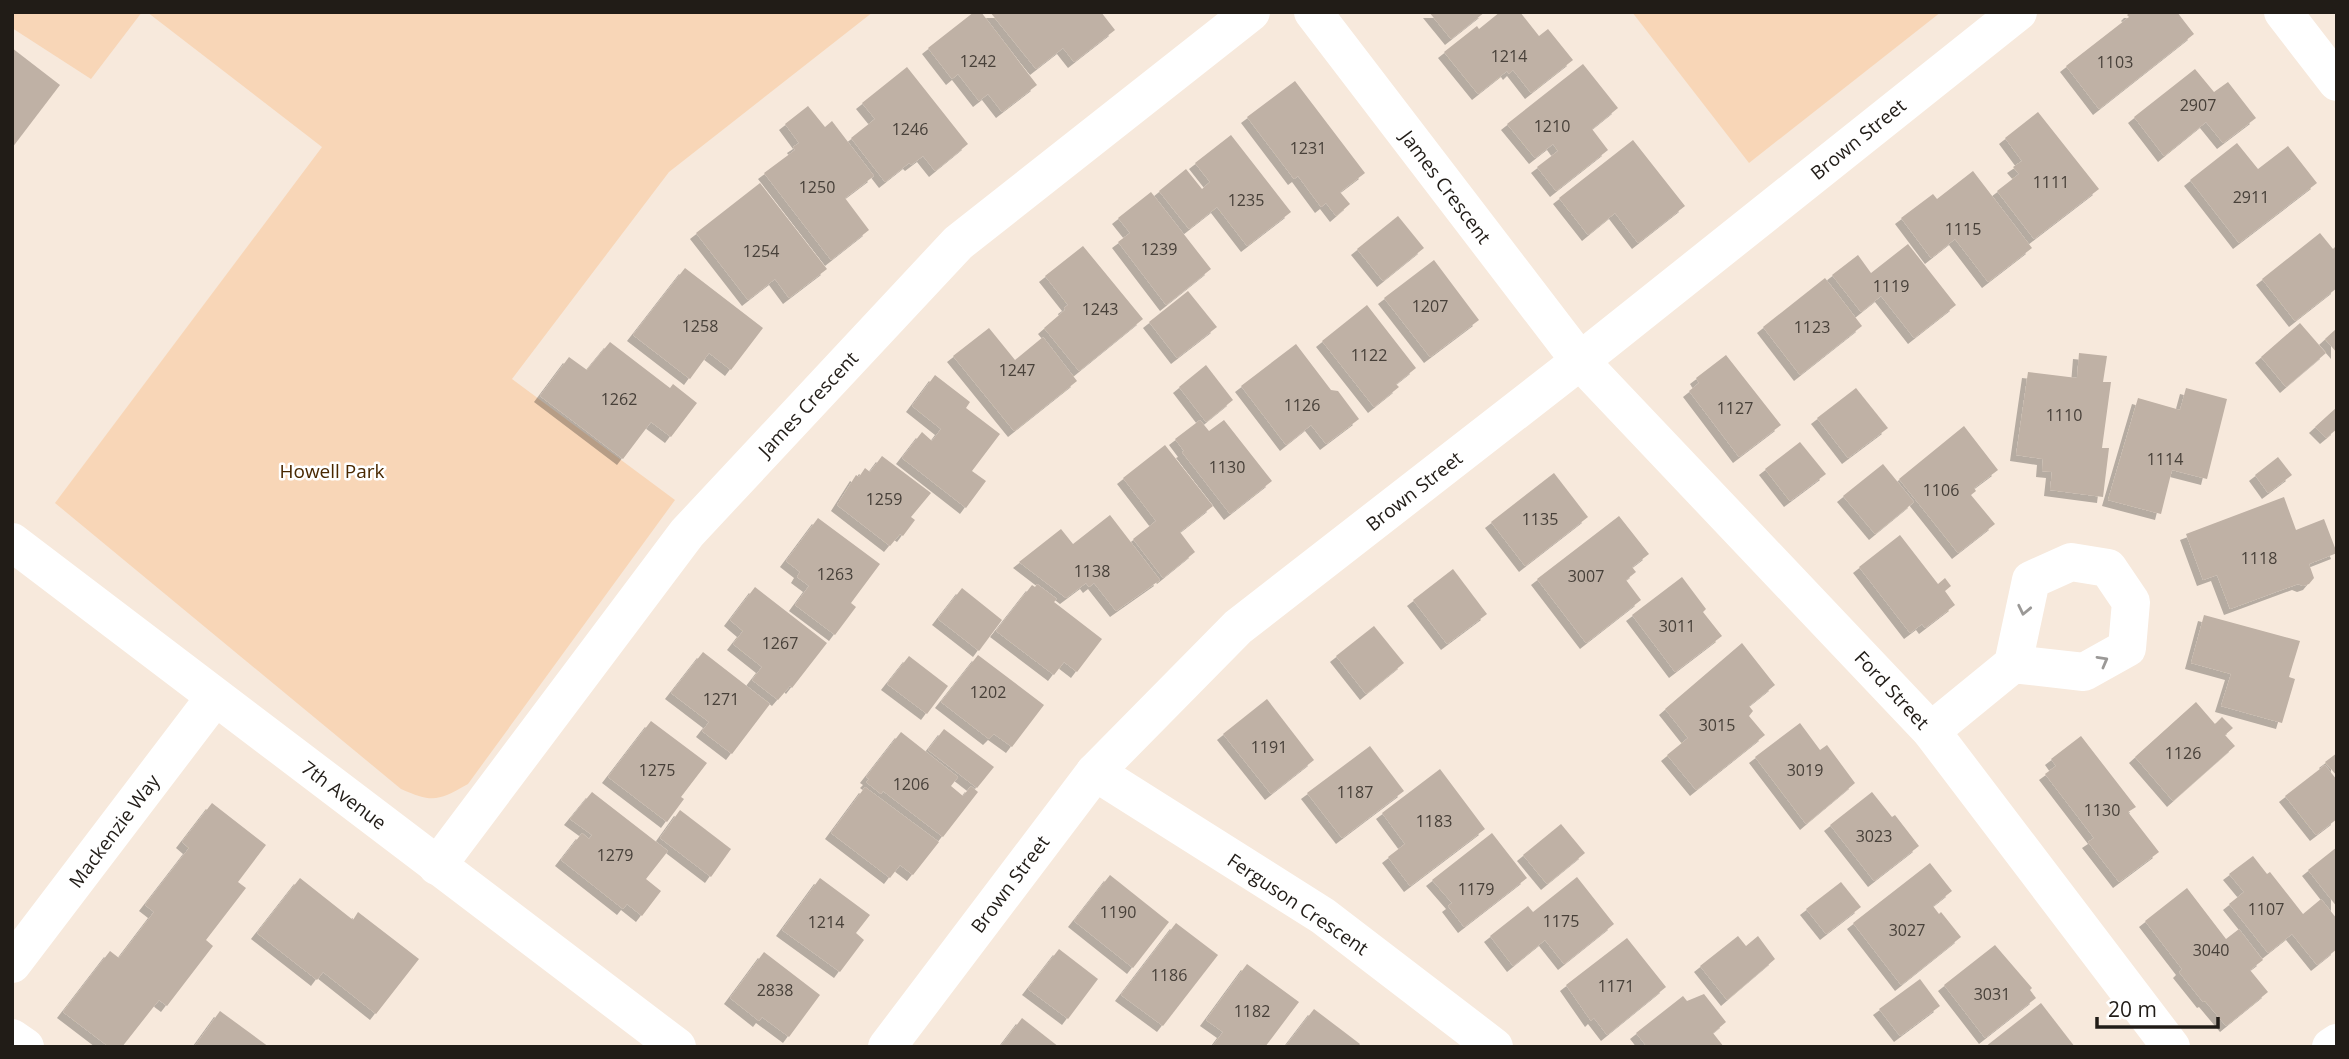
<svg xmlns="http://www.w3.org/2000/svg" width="2349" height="1059" font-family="'Open Sans',sans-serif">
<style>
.green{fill:#f8d6b7}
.building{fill:#bfb1a5;filter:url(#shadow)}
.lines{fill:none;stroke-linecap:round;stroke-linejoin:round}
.minor{stroke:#fff;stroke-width:38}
.oneway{stroke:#9b9997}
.labels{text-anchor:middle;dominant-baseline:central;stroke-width:5;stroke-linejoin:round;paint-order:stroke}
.number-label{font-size:16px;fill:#48413a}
.street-label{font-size:19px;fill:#211c17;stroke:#fff}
.park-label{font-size:19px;fill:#492800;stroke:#fff}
</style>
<defs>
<filter id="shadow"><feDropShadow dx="-6" dy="6" stdDeviation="0" flood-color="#0004"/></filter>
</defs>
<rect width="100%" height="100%" fill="#f7e9dc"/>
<g class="green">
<polygon points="12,12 142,12 91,79 12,28"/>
<path d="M147 12H873L669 172 512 379 675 500 468 784C438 801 433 803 401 789L55 503 322 147Z"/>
<polygon points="1632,12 1941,12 1749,163"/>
</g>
<g class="building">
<polygon points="974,12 981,12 1037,85 1002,112 988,94 979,101 958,74 952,79 928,48"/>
<polygon points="990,12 1101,12 1115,30 1074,62 1063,48 1036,69"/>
<polygon points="1429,12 1485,12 1451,39"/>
<polygon points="1500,12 1520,12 1539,36 1548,29 1573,60 1531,93 1513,70 1509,74 1507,71 1478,94 1444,52 1477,26 1479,29"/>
<polygon points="2130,12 2177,12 2194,34 2099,109 2066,66 2129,17 2127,15"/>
<polygon points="12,48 60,85 12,148"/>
<polygon points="1583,64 1618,108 1592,129 1608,150 1556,191 1537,167 1558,151 1553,144 1535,158 1507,124"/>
<polygon points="907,67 968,144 935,171 923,156 911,165 909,163 885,182 851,138 875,119 862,103"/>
<polygon points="2195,69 2214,92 2228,82 2256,118 2223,143 2206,122 2164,156 2134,117"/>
<polygon points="1295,81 1365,173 1340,192 1350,204 1336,216 1326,203 1321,207 1298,176 1294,179 1247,117"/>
<polygon points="808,106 825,127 832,121 874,176 845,198 869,230 831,260 764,173 795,150 793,147 799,143 785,124"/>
<polygon points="2038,112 2099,189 2034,239 1997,191 2019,174 2013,167 2022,161 2005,138"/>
<polygon points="1231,135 1291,212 1247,246 1217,207 1189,229 1159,191 1186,169 1202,189 1210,182 1195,163"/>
<polygon points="1633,140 1685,206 1638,243 1615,213 1588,235 1559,198"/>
<polygon points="2237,143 2258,169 2288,146 2317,183 2239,243 2190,180"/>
<polygon points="1973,171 2032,248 1988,282 1955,239 1931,258 1901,218 1933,194 1937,199"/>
<polygon points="760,183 827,269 789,298 775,279 748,300 696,233"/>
<polygon points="1151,192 1211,269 1166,305 1118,242 1130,233 1118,218"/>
<polygon points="1398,216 1424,248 1383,281 1357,249"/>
<polygon points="2320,233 2333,249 2335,247 2337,249 2337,288 2295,321 2262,279"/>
<polygon points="1908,244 1956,305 1914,338 1881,296 1861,312 1832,275 1858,255 1871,273"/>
<polygon points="1083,246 1143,319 1079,371 1044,328 1065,310 1064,308 1068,305 1045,276"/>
<polygon points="1434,260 1479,320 1430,357 1384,298"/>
<polygon points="685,268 763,328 731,370 709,353 690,379 633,335"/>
<polygon points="1825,278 1862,326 1800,375 1763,327"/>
<polygon points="1188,291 1217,327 1177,358 1149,322"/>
<polygon points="1367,305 1416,368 1396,384 1399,387 1374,407 1322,341"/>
<polygon points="2300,323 2326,353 2286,387 2261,357"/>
<polygon points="989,328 1015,360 1043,337 1077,381 1014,431 953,356"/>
<polygon points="2337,328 2337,353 2325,339"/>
<polygon points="610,342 670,388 673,384 697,403 671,437 651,422 623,459 540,396 569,357 587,370"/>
<polygon points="1296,344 1331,390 1338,391 1359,419 1326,444 1311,425 1286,445 1241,386"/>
<polygon points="2079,353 2107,356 2103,382 2111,382 2102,448 2109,448 2103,497 2050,490 2052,472 2042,471 2043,459 2016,455 2028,372 2077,378"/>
<polygon points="1726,355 1781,425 1739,457 1689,391 1699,383 1696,378"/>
<polygon points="1206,365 1233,400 1206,422 1179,387"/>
<polygon points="935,375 970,402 966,408 1000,434 972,471 986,481 966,508 902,458 922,432 932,441 941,429 912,406"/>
<polygon points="1856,388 1888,428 1848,458 1817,418"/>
<polygon points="2186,388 2227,399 2207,479 2172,470 2161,514 2108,500 2138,398 2180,410"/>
<polygon points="2337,407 2337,429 2326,438 2315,427"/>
<polygon points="1200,420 1209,431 1224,420 1272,481 1230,514 1182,452 1184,451 1175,439"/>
<polygon points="1964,426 1998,470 1974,488 1976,491 1971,495 1995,524 1958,553 1899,479"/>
<polygon points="1800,442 1826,474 1790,501 1765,469"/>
<polygon points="1165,445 1213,506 1180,532 1195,552 1163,578 1133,539 1156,521 1123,478"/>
<polygon points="882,456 931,493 911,517 915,520 903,536 900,534 890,546 837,505 856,475 859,477 865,468 870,472"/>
<polygon points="2278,457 2292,475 2268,493 2255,475"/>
<polygon points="1883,464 1914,502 1875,534 1843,496"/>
<polygon points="1554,473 1588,517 1525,566 1491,522"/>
<polygon points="2284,497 2296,530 2324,519 2337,553 2309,564 2314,578 2309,584 2303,586 2298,584 2230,609 2217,575 2203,580 2186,534"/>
<polygon points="1110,515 1160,580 1116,611 1094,583 1089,587 1086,583 1066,598 1019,562 1061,529 1073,544"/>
<polygon points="1619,516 1649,554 1632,567 1636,572 1626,580 1641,600 1586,643 1537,579"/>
<polygon points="818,518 880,564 851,603 856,607 835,635 795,605 809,586 797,577 800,572 786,561"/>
<polygon points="1900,535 1938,584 1945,578 1951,586 1945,591 1955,605 1925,628 1922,624 1910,633 1859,567"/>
<polygon points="1453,569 1487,614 1447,644 1413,600"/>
<polygon points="1682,577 1706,609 1703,612 1722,636 1675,672 1632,615"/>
<polygon points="1037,584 1057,599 1054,602 1102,639 1077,672 1064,662 1054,675 996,631 1032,585 1035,587"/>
<polygon points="755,587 827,643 792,688 790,686 778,700 752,680 762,667 733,644 743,631 730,620"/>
<polygon points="962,588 1002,620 979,651 938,619"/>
<polygon points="2204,615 2300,641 2289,677 2295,679 2282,723 2221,706 2231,674 2191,663"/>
<polygon points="1374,626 1404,663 1366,694 1336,656"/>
<polygon points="1742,643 1775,685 1749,706 1753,711 1749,716 1765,735 1696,790 1667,755 1688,738 1665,709"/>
<polygon points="703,652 770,704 732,754 702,731 709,722 671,693"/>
<polygon points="978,655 1044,705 1012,747 994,734 989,739 941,702"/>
<polygon points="909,656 948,686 927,714 887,684"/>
<polygon points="1267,699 1314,760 1271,794 1223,734"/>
<polygon points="2196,702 2215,724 2222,717 2233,728 2225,735 2235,746 2173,801 2135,757"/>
<polygon points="651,721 707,763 681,797 684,799 667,822 608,777"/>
<polygon points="1800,723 1820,750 1827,745 1855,783 1806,824 1755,757"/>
<polygon points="944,729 994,767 977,788 928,750"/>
<polygon points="901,732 958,777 951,786 963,796 971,786 978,792 943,837 883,791 881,794 866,782 869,779 866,777"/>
<polygon points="2081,736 2136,807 2128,812 2159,852 2119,882 2088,842 2094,838 2045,774 2056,766 2051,759"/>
<polygon points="1370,746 1404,791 1342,838 1307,793"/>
<polygon points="2337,753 2337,776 2325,762"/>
<polygon points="2325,765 2337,780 2337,819 2316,835 2285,796"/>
<polygon points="1440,769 1485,829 1410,886 1388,857 1405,844 1382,813"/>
<polygon points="865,787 939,842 913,875 900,865 890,878 831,833"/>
<polygon points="592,792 668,851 646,879 661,891 642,916 627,904 623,909 561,860 582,833 589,839 592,835 570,819"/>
<polygon points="1872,792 1892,817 1895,815 1919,846 1874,881 1830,825"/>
<polygon points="212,803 266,845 238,882 246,888 206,940 213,946 167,1006 159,1000 122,1047 109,1047 63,1012 110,951 119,958 154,912 145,905 189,848 182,842"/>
<polygon points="680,810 731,849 711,877 660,838"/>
<polygon points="1561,824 1585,853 1547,884 1523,855"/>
<polygon points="1492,833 1527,878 1464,927 1448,906 1452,903 1432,880"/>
<polygon points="2337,847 2337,907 2308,870"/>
<polygon points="2253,856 2267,874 2270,872 2303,914 2321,899 2337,919 2337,949 2317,965 2292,934 2268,953 2229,904 2244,892 2229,874"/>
<polygon points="1930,863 1952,891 1933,906 1939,914 1941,912 1961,937 1901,985 1853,923"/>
<polygon points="1110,875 1169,922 1133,968 1074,921"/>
<polygon points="1577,877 1614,924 1564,964 1545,940 1513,966 1490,936 1528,906 1533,912"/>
<polygon points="300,878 353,920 358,912 419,959 376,1014 323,972 317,980 257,933"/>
<polygon points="820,878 870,915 856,933 864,940 840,972 782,930"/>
<polygon points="1841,882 1861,907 1826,934 1806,909"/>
<polygon points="2187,888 2226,939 2239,929 2263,960 2250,970 2268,992 2226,1026 2205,1001 2203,1002 2179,972 2182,969 2145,921"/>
<polygon points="1176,923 1218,955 1163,1026 1121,995"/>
<polygon points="1738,936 1746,946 1758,936 1775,959 1727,1000 1700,966"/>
<polygon points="1627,938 1666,987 1607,1035 1594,1018 1591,1021 1566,985"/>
<polygon points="1995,945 2032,988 2030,990 2036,998 1985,1038 1944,985"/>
<polygon points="1059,949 1098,979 1068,1019 1028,989"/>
<polygon points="764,952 820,995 789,1037 762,1017 759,1021 730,998"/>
<polygon points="1247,964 1299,1002 1265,1047 1212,1047 1223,1032 1206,1020"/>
<polygon points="1920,979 1940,1006 1900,1036 1879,1009"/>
<polygon points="1704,994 1726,1022 1713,1033 1724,1047 1647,1047 1636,1033 1683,996 1687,1001"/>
<polygon points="2041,1003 2075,1047 1985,1047"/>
<polygon points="1314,1009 1360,1044 1358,1047 1285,1047"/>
<polygon points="220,1011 269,1047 194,1047"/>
<polygon points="1022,1018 1059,1047 1000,1047"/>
</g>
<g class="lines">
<g class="minor">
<polyline points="1313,12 1580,361 1931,731 2171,1047"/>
<polyline points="2283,12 2337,82"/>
<polyline points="12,542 677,1047"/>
<polyline points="1931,731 2013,664 2031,580 2071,562 2108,568 2131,602 2127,648 2084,672 2013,664"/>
<polyline points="1095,772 1323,916 1494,1047"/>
<polyline points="437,866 687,533 958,243 1251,12"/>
<polyline points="12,964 215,697"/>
<polyline points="12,1038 25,1047"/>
<polyline points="887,1047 1095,772 1238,627 1580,361 2018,12"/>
<polyline points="2331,1047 2337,1043"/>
</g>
</g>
<defs><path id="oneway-chevron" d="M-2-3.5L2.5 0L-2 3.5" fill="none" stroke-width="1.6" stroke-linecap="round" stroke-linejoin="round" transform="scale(1.75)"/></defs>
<g class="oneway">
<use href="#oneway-chevron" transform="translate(2024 610) rotate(102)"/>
<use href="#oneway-chevron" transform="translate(2103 661) rotate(-29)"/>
</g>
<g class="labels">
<g class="number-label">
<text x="1509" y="56">1214</text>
<text x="978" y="61">1242</text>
<text x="2115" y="62">1103</text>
<text x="2198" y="105">2907</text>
<text x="1552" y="126">1210</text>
<text x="910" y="129">1246</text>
<text x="1308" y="148">1231</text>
<text x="2051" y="182">1111</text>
<text x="817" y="187">1250</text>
<text x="2251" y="197">2911</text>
<text x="1246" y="200">1235</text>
<text x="1963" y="229">1115</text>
<text x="1159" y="249">1239</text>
<text x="761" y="251">1254</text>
<text x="1891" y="286">1119</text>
<text x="1430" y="306">1207</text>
<text x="1100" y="309">1243</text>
<text x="700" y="326">1258</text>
<text x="1812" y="327">1123</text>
<text x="1369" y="355">1122</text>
<text x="1017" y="370">1247</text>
<text x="619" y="399">1262</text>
<text x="1302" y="405">1126</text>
<text x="1735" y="408">1127</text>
<text x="2064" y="415">1110</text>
<text x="2165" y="459">1114</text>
<text x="1227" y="467">1130</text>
<text x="1941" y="490">1106</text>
<text x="884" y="499">1259</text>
<text x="1540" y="519">1135</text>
<text x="2259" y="558">1118</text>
<text x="1092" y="571">1138</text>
<text x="835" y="574">1263</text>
<text x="1586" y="576">3007</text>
<text x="1677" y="626">3011</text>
<text x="780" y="643">1267</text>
<text x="988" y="692">1202</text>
<text x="721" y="699">1271</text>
<text x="1717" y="725">3015</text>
<text x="1269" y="747">1191</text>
<text x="2183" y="753">1126</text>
<text x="657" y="770">1275</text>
<text x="1805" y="770">3019</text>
<text x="911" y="784">1206</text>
<text x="1355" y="792">1187</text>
<text x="2102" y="810">1130</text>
<text x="1434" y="821">1183</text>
<text x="1874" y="836">3023</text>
<text x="615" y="855">1279</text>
<text x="1476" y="889">1179</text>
<text x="2266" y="909">1107</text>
<text x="1118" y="912">1190</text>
<text x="1561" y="921">1175</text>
<text x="826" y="922">1214</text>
<text x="1907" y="930">3027</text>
<text x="2211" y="950">3040</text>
<text x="1169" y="975">1186</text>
<text x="1616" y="986">1171</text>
<text x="775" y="990">2838</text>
<text x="1992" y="994">3031</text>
<text x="1252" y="1011">1182</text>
</g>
<g class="street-label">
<text transform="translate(1858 139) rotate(-39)">Brown Street</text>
<text transform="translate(1446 187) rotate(53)">James Crescent</text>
<text transform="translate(808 404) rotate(-47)">James Crescent</text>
<text transform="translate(1414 491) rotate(-38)">Brown Street</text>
<text transform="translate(1892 690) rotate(47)">Ford Street</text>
<text transform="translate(344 795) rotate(37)">7th Avenue</text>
<text transform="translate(114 831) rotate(-53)">Mackenzie Way</text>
<text transform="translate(1010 884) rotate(-53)">Brown Street</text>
<text transform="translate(1298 904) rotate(34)">Ferguson Crescent</text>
</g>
<g class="park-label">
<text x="332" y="471">Howell Park</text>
</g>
</g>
<rect width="2349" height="1059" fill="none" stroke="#211c17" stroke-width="28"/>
<path d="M2097 1017v10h121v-10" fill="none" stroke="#211c17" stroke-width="3.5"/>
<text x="2108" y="1017" font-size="21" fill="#211c17" stroke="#ffffff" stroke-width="5" paint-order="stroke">20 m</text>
</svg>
